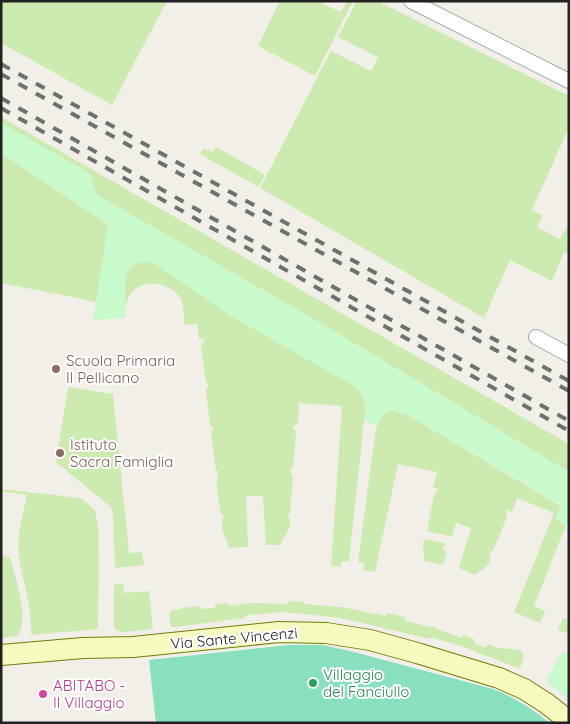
<svg xmlns="http://www.w3.org/2000/svg" width="570" height="724" font-family="Quicksand,sans-serif">
<style>
.grass{fill:#cdebb0}
.park{fill:#c8facc}
.pitch{fill:#88e0be}
.lines{fill:none;stroke-linecap:round;stroke-linejoin:round}
.street-casing{stroke:#a9a9a9;stroke-width:16}
.secondary-casing{stroke:#707d05;stroke-width:22}
.street{stroke:#fff;stroke-width:14}
.secondary{stroke:#f7fabf;stroke-width:20}
.rail{stroke:#707070;stroke-width:4;stroke-dasharray:10 10;stroke-linecap:butt}
.education-dot{fill:#8d6e63;stroke:#fff;stroke-width:2}
.leisure-dot{fill:#2e9e5b;stroke:#fff;stroke-width:2}
.hotel-dot{fill:#d1479c;stroke:#fff;stroke-width:2}
.labels{text-anchor:middle;dominant-baseline:central;stroke-width:4;stroke-linejoin:round;paint-order:stroke}
.education-label{font-size:15px;fill:#785e54;stroke:#fff;text-anchor:start}
.street-label{font-size:15px;fill:#222;stroke:#fff}
.leisure-label{font-size:15px;fill:#27864d;stroke:#fff;text-anchor:start}
.hotel-label{font-size:15px;fill:#b23c85;stroke:#fff;text-anchor:start}
</style>
<rect width="100%" height="100%" fill="#f2efe9"/>
<g class="grass">
<polygon points="1,1 167,1 112,105 1,43"/>
<polygon points="280,1 317,1 341,12 347,1 353,1 315,76 258,46"/>
<polygon points="357,1 377,1 569,96 569,127 532,210 543,215 537,227 560,239 566,228 569,229 569,254 564,252 552,281 510,260 484,318 260,188 331,51 371,71 378,57 338,37"/>
<polygon points="1,117 569,444 569,472 315,320 97,195 89,173 1,123"/>
<polygon points="216,147 265,175 258,187 200,154 203,149 213,152"/>
<polygon points="1,153 108,224 97,302 1,283"/>
<path d="M148 261 165 269 231 316 347 381C360 389 366 395 365 411L349 561H342L341 567 331 566 342 406 299 403 298 425H292L296 432 293 469H289L293 476 290 513H287C295 528 286 532 280 545H266L263 496H246L248 547 229 548C226 536 218 528 224 515H221C219 501 214 484 219 471H216L211 434 214 427H210L206 390 210 383H206L201 346 205 339H199L197 324 184 325C184 317 185 306 180 298 171 283 145 278 132 292 129 296 127 302 125 306 125 286 121 262 148 261Z"/>
<polygon points="68,387 113,394 129,553 142,552 144,565 115,568 113,513 111,507 56,462"/>
<path d="M392 410 408 415 561 506 556 518 566 525 534 606 545 611 540 623 514 612 554 513 517 498 512 512 506 510 507 517 493 551H490C492 567 485 566 475 575L459 568 471 528 456 523 452 537 427 531 434 495 439 489 433 488 437 472 398 464 375 572 363 570 364 563 358 562 375 435C378 423 379 414 392 410Z"/>
<path d="M1 489 64 496 82 499 95 510 99 531 98 629 31 635C33 608 22 582 19 555 16 535 23 515 27 495L1 491Z"/>
<polygon points="425,539 445,543 443,550 447,551 443,565 424,561 423,545"/>
<path d="M1 555 10 558C16 580 29 615 18 636L1 638Z"/>
<polygon points="123,583 124,593 149,591 153,627 149,630 122,632 116,630 114,626 114,585"/>
<path d="M288 601 303 602 304 604 341 607 386 616 387 613 405 617V621L435 628 461 638 463 635 474 639V643L486 648 488 644C502 651 509 647 522 651L524 658 520 668H518L461 646 434 638H426L341 618 284 612 248 615 244 618 175 627H171L169 614 171 611C178 609 191 606 198 606L199 609 215 608V604L228 603V606L250 603 288 604Z"/>
<polygon points="563,618 569,620 569,634 558,630"/>
</g>
<g class="park">
<path d="M1 123 89 173 97 195 315 320 569 472V526L556 518 561 505 408 415C393 408 384 408 378 425L364 421C366 409 367 399 359 389L231 316 155 264C118 252 124 295 126 318L93 320 108 224 1 153Z"/>
<polygon points="562,652 569,655 569,700 546,681"/>
</g>
<path class="pitch" d="M289 645H322L350 651 493 689C515 697 532 709 550 723H156L149 660Z"/>
<g class="lines">
<g class="street-casing">
<g id="street">
<polyline points="411,1 569,81"/>
<polyline points="536,337 569,355"/>
</g>
</g>
<g class="secondary-casing">
<polyline id="secondary" points="1,655 83,648 133,647 279,632 326,633 370,640 417,653 499,678 524,689 546,703 569,721"/>
</g>
<use href="#street" class="street"/>
<use href="#secondary" class="secondary"/>
<g class="rail">
<polyline points="1,64 569,381"/>
<polyline points="1,74 569,391"/>
<polyline points="1,98 569,421"/>
<polyline points="1,108 569,431"/>
</g>
</g>
<g class="education-dot">
<circle cx="56" cy="369" r="5"/>
<circle cx="60" cy="453" r="5"/>
</g>
<circle class="leisure-dot" cx="313" cy="683" r="5"/>
<circle class="hotel-dot" cx="43" cy="694" r="5"/>
<g class="labels">
<g class="education-label">
<text x="66" y="360">Scuola Primaria<tspan x="66" dy="17">Il Pellicano</tspan></text>
<text x="70" y="444">Istituto<tspan x="70" dy="17">Sacra Famiglia</tspan></text>
</g>
<g class="street-label">
<text transform="translate(234 638) rotate(-5)">Via Sante Vincenzi</text>
</g>
<g class="leisure-label">
<text x="323" y="674">Villaggio<tspan x="323" dy="17">del Fanciullo</tspan></text>
</g>
<g class="hotel-label">
<text x="53" y="685">ABITABO -<tspan x="53" dy="17">Il Villaggio</tspan></text>
</g>
</g>
<rect width="570" height="724" fill="none" stroke="#222222" stroke-width="5"/>
</svg>
